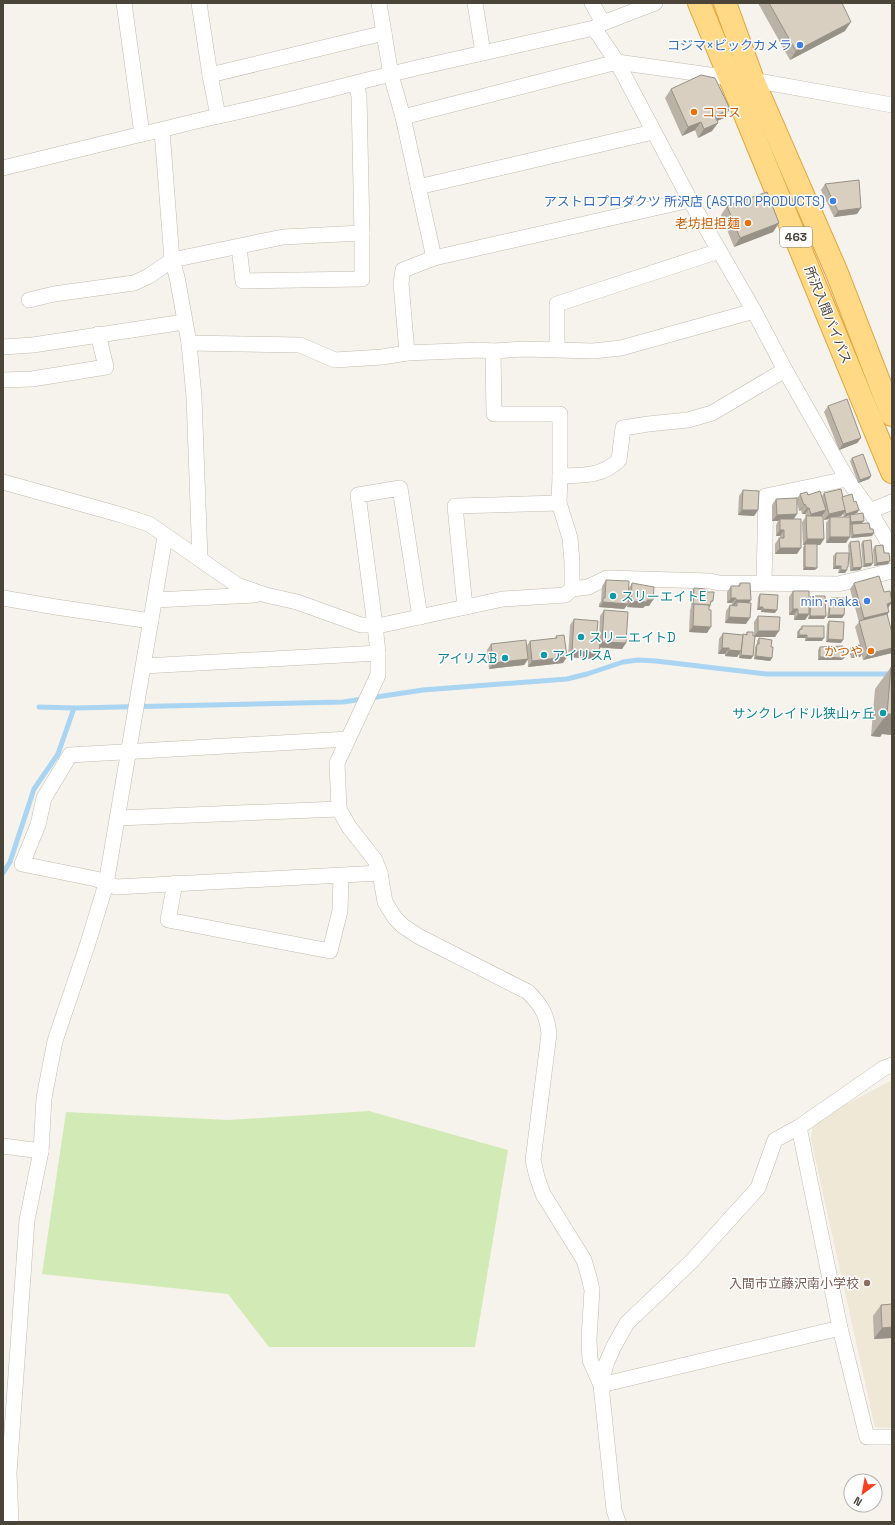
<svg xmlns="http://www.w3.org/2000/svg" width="895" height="1525" font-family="'Space Grotesk','Noto Sans JP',sans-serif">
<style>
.education{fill:#efe8d6}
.green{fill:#d2eab5}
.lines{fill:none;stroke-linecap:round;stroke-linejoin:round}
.stream{stroke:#a9d4f2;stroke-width:5}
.minor-casing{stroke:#c2bbae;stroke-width:16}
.trunk-casing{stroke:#e0a43c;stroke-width:24}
.minor{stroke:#fff;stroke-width:15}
.trunk{stroke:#ffd985;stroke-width:22}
.wall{fill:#bab2a6}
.shaded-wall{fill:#979187}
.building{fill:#d8cfc1;stroke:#979187}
.shop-dot{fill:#3f7fe0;stroke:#fff;stroke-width:1.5}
.food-dot{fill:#e8710a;stroke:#fff;stroke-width:1.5}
.culture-dot{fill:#0f9aa8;stroke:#fff;stroke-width:1.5}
.education-dot{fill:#8d6e63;stroke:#fff;stroke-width:1.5}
.labels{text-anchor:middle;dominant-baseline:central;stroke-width:3;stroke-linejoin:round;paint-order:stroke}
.shield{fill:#fff;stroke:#817c74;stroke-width:1}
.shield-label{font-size:12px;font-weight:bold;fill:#4b4439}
.shop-label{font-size:13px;fill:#366cbe;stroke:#fff;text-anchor:end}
.food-label{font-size:13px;fill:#c56008;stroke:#fff;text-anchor:end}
.street-label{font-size:13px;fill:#4b4439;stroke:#fff}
.culture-label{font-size:13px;fill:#0d838f;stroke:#fff;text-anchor:start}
.education-label{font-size:13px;fill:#785e54;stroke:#fff;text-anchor:end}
</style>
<rect width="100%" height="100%" fill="#f6f3ec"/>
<polygon class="education" points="892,1080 892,1428 875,1427 811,1140 813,1122"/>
<polygon class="green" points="369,1111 508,1150 475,1347 269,1347 228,1294 42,1274 66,1112 229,1120"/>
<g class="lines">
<g class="stream">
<polyline points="39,707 74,708 343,702 423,690 567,679 587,674 623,662 638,660 656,661 767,674 892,674"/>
<polyline points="3,873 10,862 34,789 58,754 74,708"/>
</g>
<g class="minor-casing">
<g id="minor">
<polyline points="124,3 142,134"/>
<polyline points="199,3 210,75 218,116"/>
<polyline points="379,3 391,75 403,117 434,258"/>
<polyline points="475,3 483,53"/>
<polyline points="592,3 603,23"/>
<polyline points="594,28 617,62 690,200 754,311 785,370 847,479 870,511 892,549"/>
<polyline points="210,75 384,33"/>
<polyline points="403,117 617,62 731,78 753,80 892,105"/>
<polyline points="162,131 172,260 177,277 189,343 194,397 200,559"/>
<path d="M3 168 142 134C168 129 193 121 219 116 288 101 356 82 425 66 481 53 538 41 594 28L603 23 655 3"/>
<polyline points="418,187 653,132"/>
<polyline points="239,247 243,281 362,279 362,233"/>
<polyline points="29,300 54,294 134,283 149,276 172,260 283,237 362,233 359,96 356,84"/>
<polyline points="189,343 300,345 335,360 382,357 407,353 480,350 493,351 524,349 593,351 621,348 754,311"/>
<polyline points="3,347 33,345 184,322"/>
<polyline points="557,349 557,304 719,251"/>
<polyline points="407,353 401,283 403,270 434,258 690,200"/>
<polyline points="3,380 32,379 106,367 98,334"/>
<path d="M560 476C583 475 601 477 619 460L623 428 648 424 688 420 712 413 785 370"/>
<polyline points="3,482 118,514 149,524 237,585 266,595 297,602 361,625 382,625 503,599 565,595 572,589 572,562 570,538 559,503 560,476 560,414 494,414 493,351"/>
<polyline points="870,511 892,502"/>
<polyline points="764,582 766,496 847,479"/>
<polyline points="572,589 588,587 607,578 710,581 719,583 838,584 892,571"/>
<polyline points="3,598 56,607 151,621"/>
<polyline points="155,600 255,595"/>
<polyline points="465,607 455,506 559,503"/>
<path d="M420 617 400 488 358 495 375 625 378 653V675L337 763 339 809 349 827 375 860 380 873 385 902 395 918 403 926 418 936 528 992C542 1006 547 1015 549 1034L533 1160 537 1177 543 1194 584 1260 589 1277 592 1290 589 1339 590 1360 601 1385 614 1510 618 1522"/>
<polyline points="144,666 378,653"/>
<polyline points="348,739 70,755 44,798 38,825 22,864 96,879 116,887 380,873"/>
<polyline points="118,818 339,809"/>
<polyline points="175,883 168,920 330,951 340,911 341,876"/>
<polyline points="892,1065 884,1068 799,1127 840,1328 867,1437 892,1437"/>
<polyline points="799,1127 775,1140 758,1188 691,1262 627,1323 614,1346 606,1364 601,1385 840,1328"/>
<polyline points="3,1146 41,1151"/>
<polyline points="11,1522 9,1473 27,1220 41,1151 44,1098 55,1041 88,943 106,884 165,537"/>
</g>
</g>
<g class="trunk-casing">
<g id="trunk">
<polyline points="699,3 892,472"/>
<polyline points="725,3 753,80 837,273 892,415"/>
</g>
</g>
<use href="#minor" class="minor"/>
<use href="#trunk" class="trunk"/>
</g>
<g class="wall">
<polygon points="758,3 842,3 845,31 790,60"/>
<polygon points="671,89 724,118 717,121 712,131 698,138 695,130 682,136 665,98"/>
<polygon points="825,184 857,214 834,217 821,190"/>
<polygon points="727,206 779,223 773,232 734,247 721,215"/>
<polygon points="828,406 861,438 857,443 839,450 824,412"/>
<polygon points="852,458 871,476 869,479 858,483 850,461"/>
<polygon points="743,490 758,510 754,516 738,515 739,496"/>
<polygon points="824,493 842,497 854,502 859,510 857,513 844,517 843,514 841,516 835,517 848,517 850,515 870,529 872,536 851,538 850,530 846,543 826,543 826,523 829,519 824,520 823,514 822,516 824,539 820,545 817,545 815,570 803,570 803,547 805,545 803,545 802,522 806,517 805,514 802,514 801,510 799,511 797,502 794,519 797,554 775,554 775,544 779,538 780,538 780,536 776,536 776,525 778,521 772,521 772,505 776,499 797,499 800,494 822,496"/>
<polygon points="863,541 871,566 863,567 861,544"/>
<polygon points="850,542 862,567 860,570 850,571 848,545"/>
<polygon points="875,546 884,553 890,561 888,564 874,566 873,549"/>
<polygon points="836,553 847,569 845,573 838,573 839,569 833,569 833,556"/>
<polygon points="606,580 629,588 632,583 649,606 645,606 643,608 627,607 627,605 624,609 599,607 599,604 601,601 602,586"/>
<polygon points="740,583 751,600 749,603 746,624 725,623 726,611 730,605 732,606 732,603 727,603 727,592 731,586 738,586"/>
<polygon points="854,583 884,592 892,602 888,608 889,612 887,614 892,653 863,660 861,651 862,654 860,657 851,658 849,650 851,647 860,645 855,627 859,622 850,589"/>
<polygon points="694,588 713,601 710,604 710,606 709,608 707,633 689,632 690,610 691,607 692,591"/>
<polygon points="793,591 809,611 809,599 811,596 824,619 808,619 809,614 805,620 794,620 794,615 789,615 789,597"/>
<polygon points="760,594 775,613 761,612 761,610 757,610 758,597"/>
<polygon points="831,598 844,615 842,618 827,618 829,601"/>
<polygon points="604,610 626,643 622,649 599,648 595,659 568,657 570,625 574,619 596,641 599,641 600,616"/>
<polygon points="758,616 775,637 755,637 753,656 751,659 739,658 739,654 737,657 725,656 725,654 718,654 719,639 723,633 742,635 745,635 747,632 754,636 754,622"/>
<polygon points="829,621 841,643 826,642 827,624"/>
<polygon points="802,626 822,641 805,641 805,638 797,638 797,632"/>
<polygon points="556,636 563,663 528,667 528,660 524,665 489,669 487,650 491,644 526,647 530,641 555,639"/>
<polygon points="759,638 771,647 772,658 770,661 754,659 755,647 757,644 757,641"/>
<polygon points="820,647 842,660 818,660 818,650"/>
<polygon points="891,667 892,735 882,734 880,737 871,736 875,689"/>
<polygon points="881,1305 892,1338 874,1339 873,1316"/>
</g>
<g class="shaded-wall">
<polygon points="851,22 845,31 790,60 796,51"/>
<polygon points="730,109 724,118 708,125 715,116"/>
<polygon points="701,122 695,130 682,136 688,127"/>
<polygon points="718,123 712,131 698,138 704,129"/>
<polygon points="861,208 857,214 834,217 838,211"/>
<polygon points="779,223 773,232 734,247 740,238"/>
<polygon points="861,438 857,443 839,450 843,444"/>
<polygon points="871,476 869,479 858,483 860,480"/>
<polygon points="805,504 801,510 799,511 804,505"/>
<polygon points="807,508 809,508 805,514 802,514"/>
<polygon points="742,510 758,510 754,516 738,515"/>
<polygon points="826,510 822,516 807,520 811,514"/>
<polygon points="846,510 841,516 830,518 830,517 829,519 824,520 829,514"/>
<polygon points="859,510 857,513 844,517 846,514"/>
<polygon points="797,514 793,520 780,519 778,521 772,521 777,515"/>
<polygon points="864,521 862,523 849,525 851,522"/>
<polygon points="780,530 784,530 780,536 776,536"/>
<polygon points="874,533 872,536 851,538 853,535"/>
<polygon points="830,537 850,537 846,543 826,543"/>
<polygon points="807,539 824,539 820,545 805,545 805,544 805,545 803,545"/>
<polygon points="780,548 801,548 797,554 775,554"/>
<polygon points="890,561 888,564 874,566 877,563"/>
<polygon points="873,563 871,566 863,567 865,564"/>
<polygon points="835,566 841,566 839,569 833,569"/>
<polygon points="805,567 817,568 815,570 803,570"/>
<polygon points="862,567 860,570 850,571 853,568"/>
<polygon points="841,570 847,570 845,573 838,573"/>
<polygon points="731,598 736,598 732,603 727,603"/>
<polygon points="647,600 653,600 649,606 645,606 643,608 627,607 631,601"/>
<polygon points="736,600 751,600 747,606 737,602 734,606 732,606"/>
<polygon points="603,602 628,604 624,609 599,607"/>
<polygon points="892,602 888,608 887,604"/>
<polygon points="759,607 763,607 761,610 757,610"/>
<polygon points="763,609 777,610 775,613 761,612"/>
<polygon points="793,609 798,609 794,615 789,615"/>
<polygon points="889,612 885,618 860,624 864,618"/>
<polygon points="798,614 809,614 805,620 794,620"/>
<polygon points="829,615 844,615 842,618 827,618"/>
<polygon points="810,616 826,616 824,619 808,619"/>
<polygon points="729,617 750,618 746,624 725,623"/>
<polygon points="693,626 711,627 707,633 689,632"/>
<polygon points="758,631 779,631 775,637 754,637"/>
<polygon points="799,635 807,635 805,638 797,638"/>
<polygon points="807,638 824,638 822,641 805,641"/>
<polygon points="828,639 843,640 841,643 826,642"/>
<polygon points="602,642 626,643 622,649 598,647"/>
<polygon points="722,648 729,648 725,654 718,654"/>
<polygon points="892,648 892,653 863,660 868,654"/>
<polygon points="729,650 741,651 737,657 725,656"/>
<polygon points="572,651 599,653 595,659 568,657"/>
<polygon points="862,654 860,657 851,658 854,656"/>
<polygon points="741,655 753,656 751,659 739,658"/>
<polygon points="756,656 772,658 770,661 754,659"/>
<polygon points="567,657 563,663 528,667 532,661"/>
<polygon points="820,657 844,658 842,660 818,660"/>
<polygon points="528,659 524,665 489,669 493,663"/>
<polygon points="887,714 892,714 892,735 882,734 880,737 871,736"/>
<polygon points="892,1327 892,1338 874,1339 882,1328"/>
</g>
<g class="building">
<polygon points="769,3 842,3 851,22 796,51"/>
<polygon points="701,75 715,78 730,109 715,116 718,123 704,129 701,122 688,127 671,89"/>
<polygon points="859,180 861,208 838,211 825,184"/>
<polygon points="767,192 779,223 740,238 727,206"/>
<polygon points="847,399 861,438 843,444 828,406"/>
<polygon points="863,454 871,476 860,480 852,458"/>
<polygon points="841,489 846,510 829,514 824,493"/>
<polygon points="743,490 759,491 758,510 742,510"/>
<polygon points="820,491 826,510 811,514 809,508 807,508 805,504 804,505 800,494 807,492 808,495"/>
<polygon points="852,494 854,502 856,501 859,510 846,514 842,497"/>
<polygon points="797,498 797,514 777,515 776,499"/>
<polygon points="863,513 864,521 851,522 850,515"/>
<polygon points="806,516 823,516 824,539 807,539"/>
<rect x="830" y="517" width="20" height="20"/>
<polygon points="780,519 801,519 801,548 780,548 779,538 784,538 784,530 780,530"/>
<polygon points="869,523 870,529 873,529 874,533 853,535 852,524"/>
<polygon points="871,540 873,563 865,564 863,541"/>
<polygon points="859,541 862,567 853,568 850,542"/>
<polygon points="805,544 817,544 817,568 805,567"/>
<polygon points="883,545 884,553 889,553 890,561 877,563 875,546"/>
<polygon points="836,553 849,553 848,567 847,567 847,570 841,570 841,566 835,566"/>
<polygon points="879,576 884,592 890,591 892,602 887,604 889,612 864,618 854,583"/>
<polygon points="606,580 629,581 628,604 603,602 603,598 605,598"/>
<polygon points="632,583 654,587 653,600 647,600 647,602 631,601"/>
<polygon points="740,583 750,583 751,600 736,600 736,598 731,598 731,586 740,586"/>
<polygon points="694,588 705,589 705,592 714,592 713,601 711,601 710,606 709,606 709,605 694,604 694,605 693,604"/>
<polygon points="793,591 809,591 809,614 798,614 798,609 793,609"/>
<polygon points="760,594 778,595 777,610 763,609 763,607 759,607"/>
<polygon points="811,596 825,596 826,616 810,616"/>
<polygon points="831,598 845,598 844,615 829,615"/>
<polygon points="737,602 751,603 750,618 729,617 730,605 737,606"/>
<polygon points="694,604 709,605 709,610 711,610 711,627 693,626"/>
<polygon points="604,610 628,612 626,643 602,642"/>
<polygon points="887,614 892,633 892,648 868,654 859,621"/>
<polygon points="758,616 780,617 779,631 758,631"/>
<polygon points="574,619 598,621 596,641 600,641 599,653 572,651"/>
<polygon points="829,621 844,622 843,640 828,639"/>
<polygon points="802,626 824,626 824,638 807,638 807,635 799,635 799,630 802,629"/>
<polygon points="747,632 753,632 753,636 755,636 753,656 741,655 743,634 747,635"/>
<polygon points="723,633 743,635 741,651 729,650 729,648 722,648"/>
<polygon points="564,635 567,657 532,661 530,641 557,638 556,636"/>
<polygon points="759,638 772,640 771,647 773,647 772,658 756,656 757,644 759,644"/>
<polygon points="526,640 528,659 493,663 491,644"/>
<polygon points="860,645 862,654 854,656 851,647"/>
<polygon points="843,646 844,658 820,657 820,647"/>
<polygon points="891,667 892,667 892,714 887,714"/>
<polygon points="892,1304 892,1327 882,1328 881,1305"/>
</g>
<g class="shop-dot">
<circle cx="800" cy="45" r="4"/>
<circle cx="833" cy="201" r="4"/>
<circle cx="867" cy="601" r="4"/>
</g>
<g class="food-dot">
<circle cx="694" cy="112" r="4"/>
<circle cx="748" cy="223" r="4"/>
<circle cx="871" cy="651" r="4"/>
</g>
<g class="culture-dot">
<circle cx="613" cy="596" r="4"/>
<circle cx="581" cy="637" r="4"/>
<circle cx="544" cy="655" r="4"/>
<circle cx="505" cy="658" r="4"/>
<circle cx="883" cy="713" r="4"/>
</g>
<circle class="education-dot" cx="867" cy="1283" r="4"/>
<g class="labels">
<rect class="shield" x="780" y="227" width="32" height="20" rx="3"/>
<g class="shield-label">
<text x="796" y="237">463</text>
</g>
<g class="shop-label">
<text x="792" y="45">コジマ×ビックカメラ</text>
<text x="825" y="201">アストロプロダクツ 所沢店 (ASTRO PRODUCTS)</text>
<text x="859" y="601">min･naka</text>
</g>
<g class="food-label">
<text x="702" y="112" text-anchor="start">ココス</text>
<text x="740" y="223">老坊担担麺</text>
<text x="863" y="651">かつや</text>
</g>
<g class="street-label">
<text transform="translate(828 315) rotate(68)">所沢入間バイパス</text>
</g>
<g class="culture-label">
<text x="621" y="596">スリーエイトE</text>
<text x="589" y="637">スリーエイトD</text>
<text x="552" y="655">アイリスA</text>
<text x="497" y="658" text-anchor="end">アイリスB</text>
<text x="875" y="713" text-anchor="end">サンクレイドル狭山ヶ丘</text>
</g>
<g class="education-label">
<text x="859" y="1283">入間市立藤沢南小学校</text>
</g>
</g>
<rect width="895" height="1525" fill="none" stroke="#4b4439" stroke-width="8"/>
<g transform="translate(863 1493) rotate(211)"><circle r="19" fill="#ffffff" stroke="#b7b4b0"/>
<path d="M0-3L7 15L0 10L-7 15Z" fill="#fc3f1d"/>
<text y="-6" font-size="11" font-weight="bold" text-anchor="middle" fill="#4b4439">N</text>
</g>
</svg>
